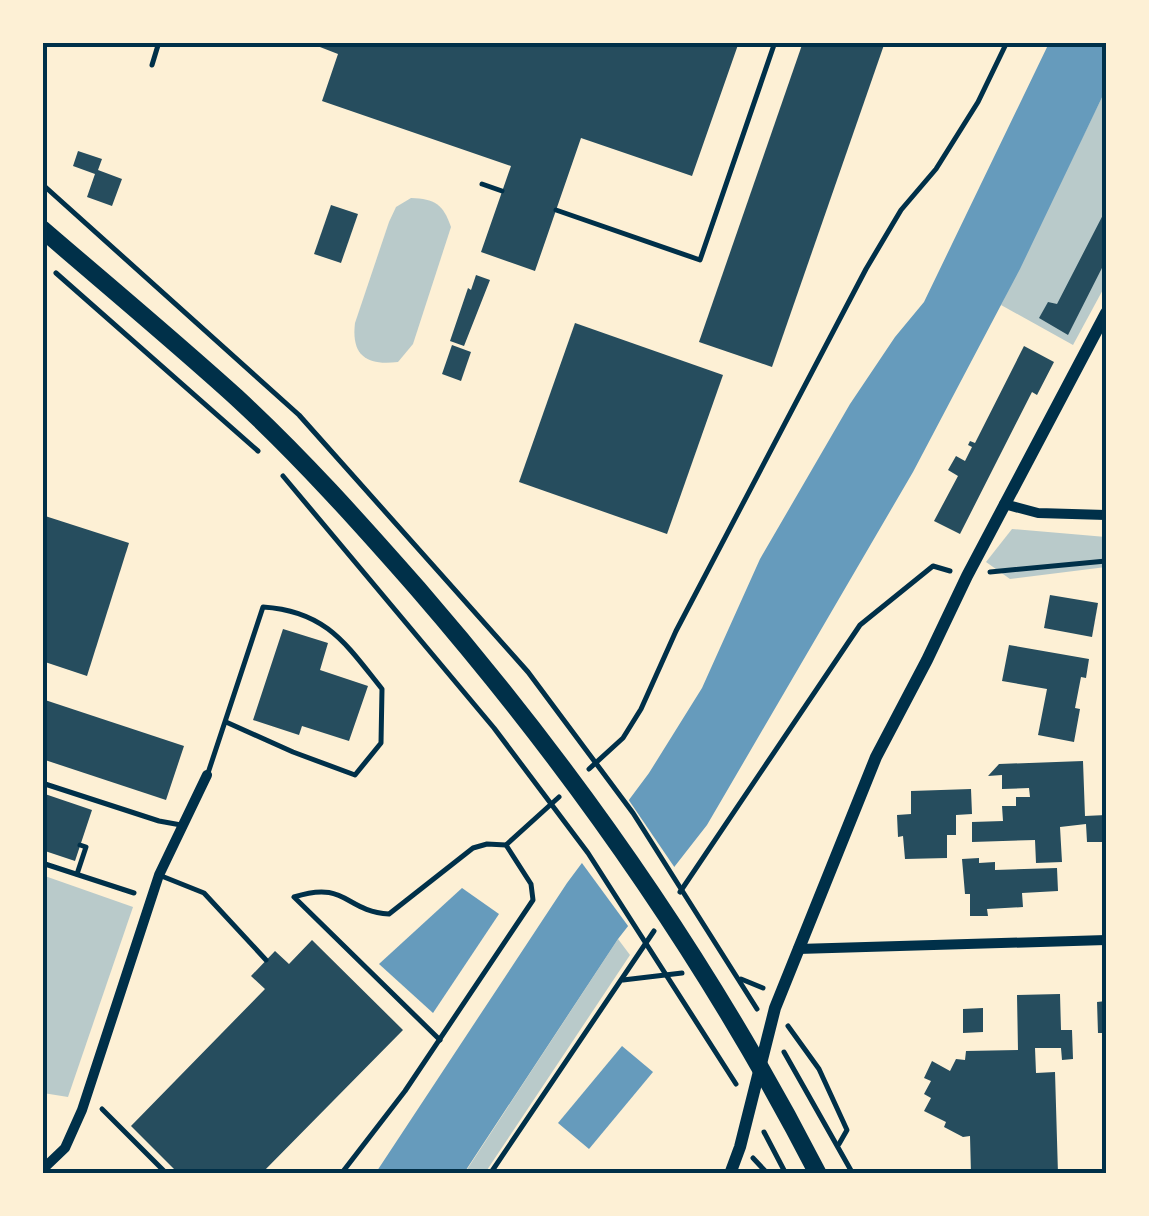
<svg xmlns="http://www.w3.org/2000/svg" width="1149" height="1216" font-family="Inter,sans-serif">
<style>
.green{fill:#b9caca}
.water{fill:#669bbc}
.pier{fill:#fdf0d5}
.building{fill:#264d5e}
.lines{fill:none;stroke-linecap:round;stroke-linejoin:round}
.path{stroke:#003049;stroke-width:5}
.service{stroke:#003049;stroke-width:5}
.minor{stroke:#003049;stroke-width:10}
.tertiary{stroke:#003049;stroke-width:12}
.primary{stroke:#003049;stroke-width:18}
.neatline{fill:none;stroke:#003049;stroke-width:4}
</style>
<rect width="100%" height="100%" fill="#fdf0d5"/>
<g class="green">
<polygon points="1106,89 1106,284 1073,345 1001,305"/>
<path d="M411 198C435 199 443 204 451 227L413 344 398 362C367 366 351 356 355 323L389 222 396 207Z"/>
<polygon points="1012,529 1106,537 1106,567 1010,579 986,562"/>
<polygon points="42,875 133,907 68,1097 43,1093"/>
<polygon points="618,939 630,955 485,1173 464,1174"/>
</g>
<g class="water">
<polygon points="1049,43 1106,43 1106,89 1020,269 913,472 707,825 618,939 464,1173 375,1174 567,883 649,773 702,688 760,559 850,404 895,337 924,302"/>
<polygon points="462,888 499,914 433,1013 379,964"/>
<polygon points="622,1046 653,1072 589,1149 558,1123"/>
</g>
<polygon class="pier" points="626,796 677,871 631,930 579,859"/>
<g class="building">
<polygon points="307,42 739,42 692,176 581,138 535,271 481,252 511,166 322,101 338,54"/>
<polygon points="803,42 885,42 772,367 699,342"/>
<polygon points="78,151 102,159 98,170 122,179 112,206 87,197 95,174 73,166"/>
<polygon points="331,205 358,214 341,263 314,254"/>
<polygon points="1106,209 1106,260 1068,335 1039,318 1048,302 1057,304"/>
<polygon points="476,275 490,280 464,346 450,341 468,288 471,290"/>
<polygon points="575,323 723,375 667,534 519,482"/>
<polygon points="452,345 471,352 461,381 442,374"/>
<polygon points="1024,346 1054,362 1037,395 1032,392 960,534 934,521 958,476 948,470 956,456 965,461 972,447 968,445 970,441 975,443"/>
<polygon points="42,515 129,543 87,676 42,661"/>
<polygon points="1050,595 1098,603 1092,637 1044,628"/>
<polygon points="283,629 328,643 320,670 368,686 349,741 302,726 299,735 253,720"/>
<polygon points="1009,645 1089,659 1086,678 1081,677 1075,708 1080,709 1074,742 1038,735 1047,689 1002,681"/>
<polygon points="42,699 184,746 166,800 42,759"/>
<polygon points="1083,761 1085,816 1106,815 1106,842 1087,842 1086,824 1060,827 1062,862 1036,863 1035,840 972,842 972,822 1003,821 1002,806 1016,806 1016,797 1030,797 1029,788 1002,789 1002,775 988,776 999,764"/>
<polygon points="971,789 972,814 956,815 956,835 947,835 947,858 905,859 903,836 898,837 897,815 911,814 911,791"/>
<polygon points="42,793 92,810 75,861 42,850"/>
<polygon points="979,858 979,863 995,862 995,870 1057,868 1058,891 1022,893 1023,907 987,909 988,916 970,916 970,894 965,894 962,859"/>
<polygon points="312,940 403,1030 261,1174 179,1174 131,1126 265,989 251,976 275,951 289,964"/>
<polygon points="1060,994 1061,1030 1072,1030 1073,1059 1062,1060 1061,1048 1035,1048 1036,1073 1055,1072 1058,1174 971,1174 970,1136 963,1137 944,1127 946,1122 924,1111 931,1098 924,1094 931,1081 924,1078 932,1061 950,1071 956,1059 965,1060 966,1051 1018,1050 1017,995"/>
<polygon points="1106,1001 1106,1033 1098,1033 1097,1002"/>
<polygon points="983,1008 983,1032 963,1033 963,1009"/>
</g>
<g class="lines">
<g class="path">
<polyline points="42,184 299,415 528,672 633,813 757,1009"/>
<polyline points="56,273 258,451"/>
<polyline points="283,476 494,728 588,853 736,1084"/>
<polyline points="990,572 1106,561"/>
<polyline points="589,769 623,738 641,709 676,631 866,269 901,210 936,169 978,102 1007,42"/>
<polyline points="42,863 134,893"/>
<polyline points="77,874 86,847 80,845"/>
<polyline points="680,892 860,625 933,566 950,571"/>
<polyline points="741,979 763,988"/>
<polyline points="623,980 682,973"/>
<polyline points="788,1026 819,1069 847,1130 839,1144"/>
<path d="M440 1040 294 897C347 880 344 911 389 914L473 848 487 844 506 845 559 797"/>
<polyline points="784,1052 853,1174"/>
<polyline points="102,1109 167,1174"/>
<polyline points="764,1132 786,1174"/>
<polyline points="753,1158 768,1174"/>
<polyline points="341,1174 405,1091 533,900 531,884 506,845"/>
<polyline points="490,1174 654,931"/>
</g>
<g class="service">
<polyline points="152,65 159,42"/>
<polyline points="482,184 502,191"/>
<polyline points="556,210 700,260 775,42"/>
<path d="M208 773 263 607C326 611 346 644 382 689L381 743 355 775 293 752 226 722"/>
<polyline points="42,783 159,821 181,825"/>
<polyline points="159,875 204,893 266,960"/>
</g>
<g class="minor">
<polyline points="1004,504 1038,513 1106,515"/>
<polyline points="798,949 1106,940"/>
<polyline points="42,1170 65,1148 82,1110 159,875 207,775"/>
</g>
<polyline class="tertiary" points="730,1174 740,1147 775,1008 876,757 927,660 967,576 1106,313"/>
<path class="primary" d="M42 229C107 285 173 340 236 397 301 457 360 523 418 589 572 767 710 964 818 1174"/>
</g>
<rect width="1149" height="1216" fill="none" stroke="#fdf0d5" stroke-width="90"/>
<rect x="45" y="45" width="1059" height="1126" class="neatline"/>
</svg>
